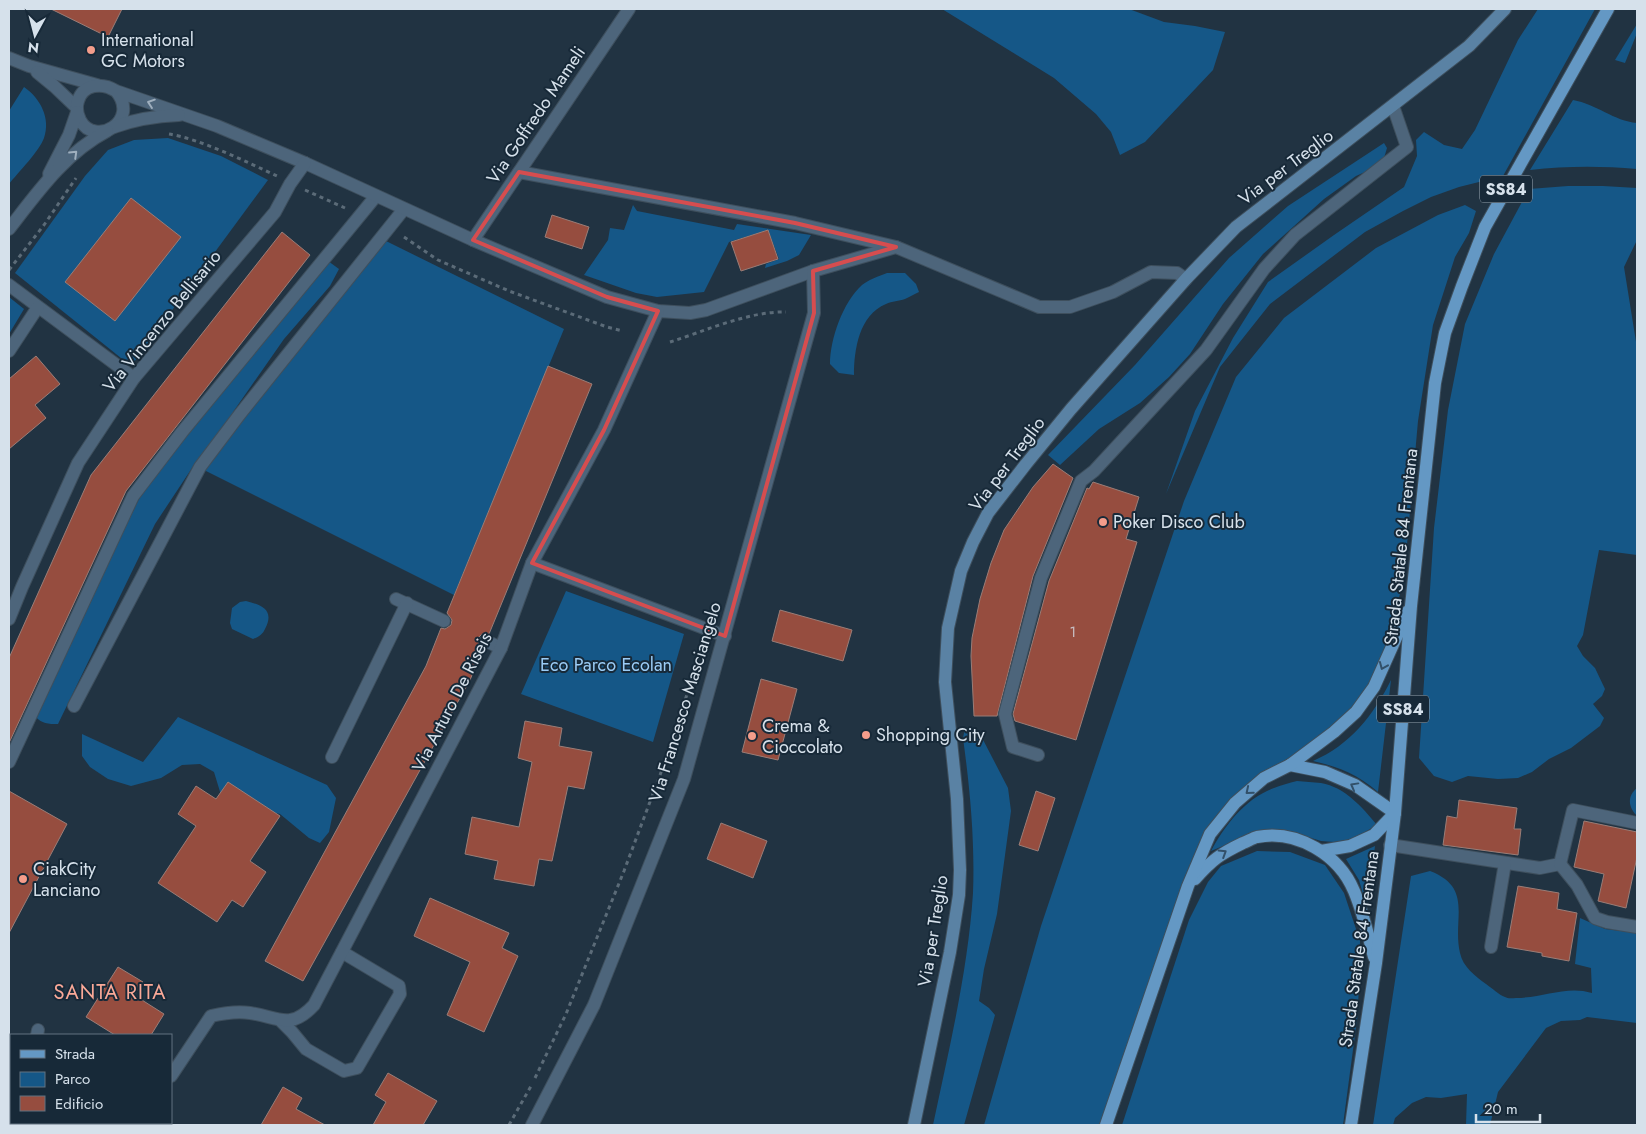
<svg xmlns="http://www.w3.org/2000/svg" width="1646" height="1134" font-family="Jost,sans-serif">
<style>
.green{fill:#155787}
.building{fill:#964d3f;stroke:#9a7d77}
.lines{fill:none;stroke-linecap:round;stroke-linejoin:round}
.service-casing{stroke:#3e4f5d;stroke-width:14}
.minor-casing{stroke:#3e4f5d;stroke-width:14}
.secondary-casing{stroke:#3e4f5d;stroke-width:14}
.primary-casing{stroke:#3e4f5d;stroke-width:14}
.path{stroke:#5b6b78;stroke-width:3;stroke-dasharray:4 4;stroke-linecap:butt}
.service{stroke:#4d657b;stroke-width:12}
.minor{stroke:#4d657b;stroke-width:12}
.secondary{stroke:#5a82a4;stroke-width:12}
.primary{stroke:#6498c4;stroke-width:12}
.oneway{stroke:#9fafbe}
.oneway2{stroke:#325069}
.marked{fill:none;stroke:#d64d4f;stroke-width:4;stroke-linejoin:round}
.poi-dot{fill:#f49d8b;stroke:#172938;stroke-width:2}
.labels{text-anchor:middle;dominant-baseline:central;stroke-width:4;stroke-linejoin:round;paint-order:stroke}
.number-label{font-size:15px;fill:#c6bcc0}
.shield{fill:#172938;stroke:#9daab5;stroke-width:1}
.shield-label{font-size:16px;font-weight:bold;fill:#d6e1eb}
.poi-label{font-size:18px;fill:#d6e1eb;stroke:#172938;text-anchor:start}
.street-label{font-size:18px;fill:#d6e1eb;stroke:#172938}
.park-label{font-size:18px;fill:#9bccf6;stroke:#172938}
.quarter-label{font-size:20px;letter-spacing:1px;fill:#faa998;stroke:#172938}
</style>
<rect width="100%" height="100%" fill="#213342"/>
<g class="green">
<polygon points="942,9 1129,9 1164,22 1195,26 1225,32 1213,70 1145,142 1120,155 1111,132 1096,114 1054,78"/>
<polygon points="1538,9 1595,9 1503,176 1459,187 1431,197 1403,211 1365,232 1270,304 1220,367 1166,494 1195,411 1233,338 1268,282 1334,235 1404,187 1417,156 1416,140 1424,132 1444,145 1462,149 1475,130 1518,40"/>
<polygon points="1637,24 1637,33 1625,63 1615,60"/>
<path d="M24 87C40 98 51 118 44 138 40 150 18 173 9 184V111Z"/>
<path d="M1573 100C1596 104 1614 121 1637 123V169C1601 166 1566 166 1530 170Z"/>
<polygon points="168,138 221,156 268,180 131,366 15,273 85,176 108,150 134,140"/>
<polygon points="1384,143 1387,148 1384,158 1374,168 1356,176 1324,199 1263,254 1223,304 1190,354 1169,377 1140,403 1099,429 1060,465 1048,455 1135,365 1229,258 1288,206"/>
<polygon points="1568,186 1603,186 1637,188 1637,240 1624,267 1637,348 1637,555 1599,550 1583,635 1577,646 1583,656 1595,668 1605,689 1602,696 1593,704 1604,718 1600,726 1571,748 1549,759 1532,772 1518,778 1498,779 1468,776 1452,782 1434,776 1419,758 1434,528 1448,410 1465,324 1494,254 1529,189"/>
<polygon points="633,205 637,211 734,230 737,224 811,235 799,255 787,261 765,268 766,264 779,259 768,230 729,242 704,292 657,297 636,293 584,275 608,240 610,228 624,230"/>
<polygon points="1465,205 1476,211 1469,233 1455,257 1433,325 1418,421 1404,578 1388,641 1376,678 1351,712 1215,820 1188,869 1103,1125 984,1125 1041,926 1184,501 1236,377 1284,318 1376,248 1438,215"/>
<path d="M386 241 564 329 454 595 194 465 155 524 58 724C48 724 42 724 35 716L68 640 145 487 328 261 339 269 330 286 284 339 233 412 239 421Z"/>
<path d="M887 273H905L916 284 919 292C914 294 910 297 905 299 899 301 892 301 886 304 859 315 854 350 854 375L839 373 830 364C830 339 843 302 862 285 868 280 879 276 887 273Z"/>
<polygon points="9,297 24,309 9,334"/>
<polygon points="566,591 684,634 653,742 521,694"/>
<path d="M246 601C262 605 275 610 265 629 263 634 259 637 253 639L232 629 230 623 232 608 240 602Z"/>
<path d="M1391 680 1378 792C1357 774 1339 767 1313 761 1350 745 1373 716 1391 680Z"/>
<polygon points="178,717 327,785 336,798 329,832 320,843 309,838 280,814 260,809 221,795 214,772 200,764 182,765 161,778 131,786 108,779 90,767 82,756 82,734 143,762"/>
<path d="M965 728 978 730 1008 788 1011 811 997 914 984 969 979 1001 989 1008 995 1015 964 1125H933C949 1049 968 971 973 893 975 841 970 789 963 738Z"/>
<path d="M1297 781C1305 782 1313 782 1321 783 1345 787 1363 808 1377 825L1353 839 1334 842 1321 841 1295 833H1254L1211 851C1225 825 1246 798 1274 788 1281 785 1289 783 1297 781Z"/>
<path d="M1637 788V816C1628 807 1627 796 1637 788Z"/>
<polygon points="1375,846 1367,908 1359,880 1346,859"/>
<polygon points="1257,851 1290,852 1325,865 1344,893 1360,941 1358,1012 1343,1125 1122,1125 1189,920 1208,882 1221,866"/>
<path d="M1430 871C1474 888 1452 919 1460 953 1463 967 1475 976 1486 984 1492 988 1499 995 1505 997 1508 999 1513 998 1516 998 1542 998 1567 985 1592 993L1591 968 1575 964 1580 918 1605 929 1637 933V1023L1587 1017 1580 1020 1561 1021 1546 1028 1498 1092 1490 1125H1466L1467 1094 1441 1098 1426 1097 1412 1103 1395 1118 1393 1125H1373L1411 876Z"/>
</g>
<g class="building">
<polygon points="51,9 122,9 108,37"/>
<polygon points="131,198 181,237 115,321 65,282"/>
<polygon points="552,215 589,227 582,249 545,237"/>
<polygon points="768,230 778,259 741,271 731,242"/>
<polygon points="282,232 310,255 126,491 9,743 9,658 91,475"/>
<polygon points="36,356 60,384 35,405 46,418 9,449 9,379"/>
<polygon points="548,366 592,384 489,634 482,634 478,638 479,645 483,649 470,680 303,981 265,961 426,666 441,628 445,629 451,625 452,620 447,613"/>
<polygon points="1053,464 1073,478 1033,576 997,716 974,716 971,656 972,638 980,599 991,563 1004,530 1033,487"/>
<polygon points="1093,482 1139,497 1126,539 1137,542 1076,740 1015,721 1013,714 1049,581 1087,488 1089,489"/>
<polygon points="780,610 852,630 843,661 772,641"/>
<polygon points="761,679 797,689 778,760 742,752"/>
<polygon points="525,721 562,728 559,746 592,752 584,789 568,786 552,861 539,859 534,886 494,879 498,861 465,854 472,817 519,827 532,762 518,758"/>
<polygon points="228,782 280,816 250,861 266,872 243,907 232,900 217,922 158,883 196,826 178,814 196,786 216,799"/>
<polygon points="9,791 67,824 9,933"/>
<polygon points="1036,791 1055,798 1038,851 1019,845"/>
<polygon points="1459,800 1517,808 1514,829 1521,829 1518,855 1443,845 1447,816 1457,818"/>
<polygon points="1584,821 1637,832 1637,857 1626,908 1598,901 1604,874 1574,867"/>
<polygon points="721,823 767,841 753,878 707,859"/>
<polygon points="1518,886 1559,893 1557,909 1577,913 1569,961 1542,956 1542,953 1507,947"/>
<polygon points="430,898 509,933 502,948 518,956 484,1032 447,1015 470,962 414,936"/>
<polygon points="118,967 143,982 134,995 164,1014 151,1035 115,1035 86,1017"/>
<polygon points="388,1073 437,1101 423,1125 373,1125 386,1102 375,1095"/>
<polygon points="283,1087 302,1098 296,1109 325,1125 261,1125"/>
</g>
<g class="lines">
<g class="service-casing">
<g id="service">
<polyline points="9,285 134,378"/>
<polyline points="9,351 38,307"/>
<polyline points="396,599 444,621"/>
<polyline points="486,641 501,648"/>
<polyline points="74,706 200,467 240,414 404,209"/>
<polyline points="1038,755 1013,747 1005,714 1041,578 1081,481 1094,471 1206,350 1264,269 1295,235 1407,147 1393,106"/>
<polyline points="332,757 407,603"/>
<polyline points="9,762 133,496 182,432 376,196"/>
<polyline points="1390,845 1540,868 1560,864 1573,810 1637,823"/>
<polyline points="1560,864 1577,885 1595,918 1607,922 1637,927"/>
<polyline points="1491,947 1505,863"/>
<polyline points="280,1020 292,1032 306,1049 344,1071 357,1068 400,994 399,986 342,952"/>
<polyline points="37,1035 38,1030"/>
<polyline points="9,1080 11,1078"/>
</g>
</g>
<g class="minor-casing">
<g id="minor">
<polyline points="9,58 29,66 97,85"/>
<polyline points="37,72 54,86 77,108"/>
<path d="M116 91C141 121 95 148 80 120 77 114 76 107 78 101 83 84 102 82 116 91L217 126 305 163 473 240 607 297 658 311 690 313 706 310 813 271 896 247 1039 307H1070L1113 292 1151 272 1177 273 1186 279"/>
<path d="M114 127C136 119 156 116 179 115"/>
<polyline points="519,172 795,223 896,247"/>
<polyline points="49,174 69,135 77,112"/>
<path d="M9 229C37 193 65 153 107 131"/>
<polyline points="473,240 629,9"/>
<polyline points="532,563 725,636"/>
<polyline points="9,619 22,587 78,463 134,378 275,212 290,184 305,163"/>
<path d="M171 1076 211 1016C224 1013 236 1011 250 1013 278 1017 290 1031 314 1005L501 648 532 563 604 430 658 311"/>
<polyline points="139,1125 140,1123"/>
<polyline points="532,1125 594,1005 684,779 814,313 813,271"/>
</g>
</g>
<g class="secondary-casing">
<polyline id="secondary" points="914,1125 950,952 959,895 960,870 957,799 945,682 948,628 961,571 973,542 988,513 1026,464 1071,409 1186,279 1236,227 1469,46 1505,9"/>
</g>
<g class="primary-casing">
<g id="primary">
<polyline points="1290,765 1325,772 1355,785 1395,813"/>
<polyline points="1321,851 1350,846 1374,835 1395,813"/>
<path d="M1195 879C1212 860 1220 854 1243 843 1248 841 1253 838 1257 837 1297 829 1339 855 1354 891 1363 912 1368 935 1374 957"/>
<polyline points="1106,1125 1188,886 1210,834 1235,803 1264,778 1290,765 1334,732 1356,712 1374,687 1408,611"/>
<polyline points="1351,1125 1376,963 1395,813 1411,606 1435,383 1445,333 1462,286 1485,227 1608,9"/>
</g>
</g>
<g class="path">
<path d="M169 134C200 139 247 162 277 176"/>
<polyline points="305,190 345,208"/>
<polyline points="404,237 438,260 509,291 607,327 623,331"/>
<polyline points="9,270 44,225 76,178"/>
<path d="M670 342C705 331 749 311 786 312"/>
<polyline points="535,1078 566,1014 624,871 675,735 701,646"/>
<polyline points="509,1125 531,1086"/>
</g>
<use href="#service" class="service"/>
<use href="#minor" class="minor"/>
<use href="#secondary" class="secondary"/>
<use href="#primary" class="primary"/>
</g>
<defs><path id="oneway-chevron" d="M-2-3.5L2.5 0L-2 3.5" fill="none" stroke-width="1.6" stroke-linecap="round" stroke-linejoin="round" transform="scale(1.25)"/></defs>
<g class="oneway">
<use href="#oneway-chevron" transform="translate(151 103) rotate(-161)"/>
<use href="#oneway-chevron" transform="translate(74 154) rotate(-44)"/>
</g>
<g class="oneway2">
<use href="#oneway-chevron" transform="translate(1383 666) rotate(113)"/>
<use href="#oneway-chevron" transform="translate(1354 786) rotate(-151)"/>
<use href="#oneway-chevron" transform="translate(1249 791) rotate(140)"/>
<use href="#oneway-chevron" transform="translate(1223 853) rotate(-32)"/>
</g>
<path class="marked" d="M519 172 795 223 896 247 813 271 814 313 725 636 532 563 604 430 658 311 607 297 473 240Z"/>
<g class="poi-dot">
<circle cx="91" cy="50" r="5"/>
<circle cx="1103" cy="522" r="5"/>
<circle cx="866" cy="735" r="5"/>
<circle cx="752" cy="736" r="5"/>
<circle cx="23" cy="879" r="5"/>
</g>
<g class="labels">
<g class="number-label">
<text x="1073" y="632">1</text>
</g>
<g class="shield">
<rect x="1480" y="175.5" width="52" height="27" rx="4"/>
<rect x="1377" y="695.5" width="52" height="27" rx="4"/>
</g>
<g class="shield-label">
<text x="1506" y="189">SS84</text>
<text x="1403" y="709">SS84</text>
</g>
<g class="poi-label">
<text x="101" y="40">International<tspan x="101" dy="21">GC Motors</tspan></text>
<text x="1113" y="522">Poker Disco Club</text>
<text x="762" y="726">Crema &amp;<tspan x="762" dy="21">Cioccolato</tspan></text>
<text x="876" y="735">Shopping City</text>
<text x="33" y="869">CiakCity<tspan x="33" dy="21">Lanciano</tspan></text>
</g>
<g class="street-label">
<text transform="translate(536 115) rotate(-56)">Via Goffredo Mameli</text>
<text transform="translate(1286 167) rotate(-37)">Via per Treglio</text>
<text transform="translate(162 321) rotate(-51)">Via Vincenzo Bellisario</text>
<text transform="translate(1007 464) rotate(-53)">Via per Treglio</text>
<text transform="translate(1401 547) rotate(-84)">Strada Statale 84 Frentana</text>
<text transform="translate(452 702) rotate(-63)">Via Arturo De Riseis</text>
<text transform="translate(685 702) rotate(-73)">Via Francesco Masciangelo</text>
<text transform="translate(933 931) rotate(-81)">Via per Treglio</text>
<text transform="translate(1359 949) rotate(-82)">Strada Statale 84 Frentana</text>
</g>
<g class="park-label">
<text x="606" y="665">Eco Parco Ecolan</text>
</g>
<g class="quarter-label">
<text x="110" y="992">SANTA RITA</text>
</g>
</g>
<rect width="1646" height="1134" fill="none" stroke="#d6e1eb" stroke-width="20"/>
<rect x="10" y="1034" width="162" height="90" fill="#172938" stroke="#637380"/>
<rect x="20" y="1050" width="25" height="8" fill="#6498c4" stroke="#637380"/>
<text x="55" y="1059" font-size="15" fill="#d6e1eb">Strada</text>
<rect x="20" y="1072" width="25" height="15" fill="#155787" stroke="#637380"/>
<text x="55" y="1084" font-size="15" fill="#d6e1eb">Parco</text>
<rect x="20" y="1096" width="25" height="15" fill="#964d3f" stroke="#637380"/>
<text x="55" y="1109" font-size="15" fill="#d6e1eb">Edificio</text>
<g transform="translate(35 35) rotate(187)" stroke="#172938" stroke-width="4" paint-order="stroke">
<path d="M0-4L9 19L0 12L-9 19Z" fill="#d6e1eb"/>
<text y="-8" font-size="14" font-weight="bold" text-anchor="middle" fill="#d6e1eb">N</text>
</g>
<path d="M1476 1114v8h64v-8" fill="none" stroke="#d6e1eb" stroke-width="2.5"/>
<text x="1484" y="1114" font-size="15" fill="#d6e1eb" stroke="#172938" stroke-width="4" paint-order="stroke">20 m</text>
</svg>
